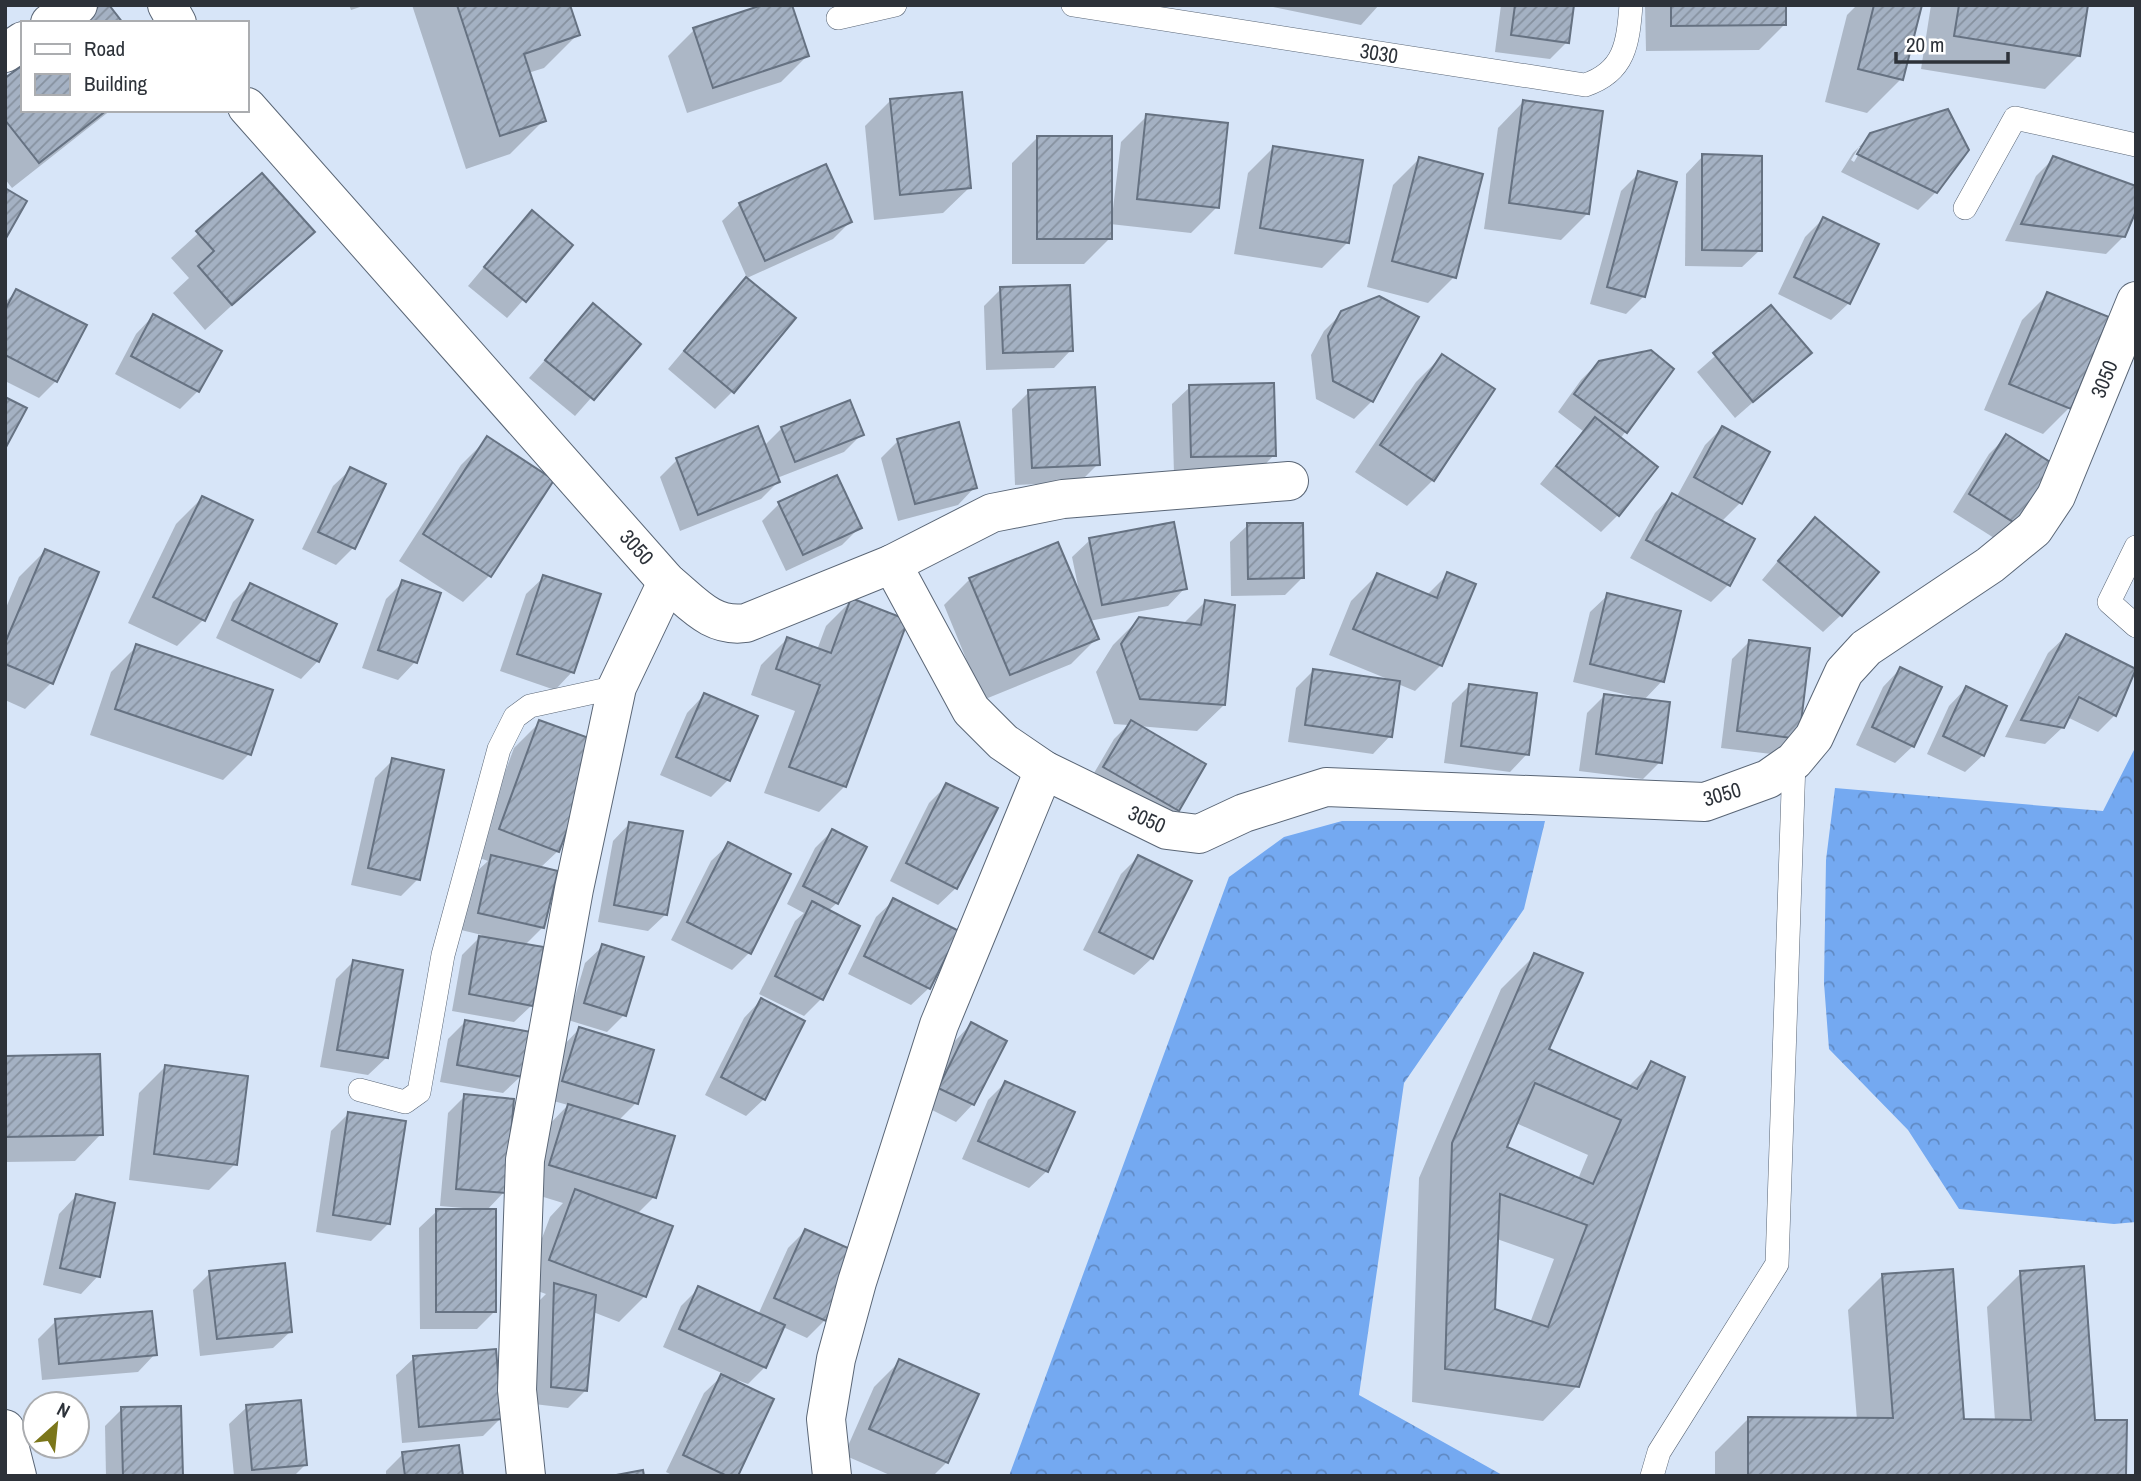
<svg xmlns="http://www.w3.org/2000/svg" width="2141" height="1481" font-family="'Archivo Narrow',sans-serif">
<style>
.forest{fill:url(#forest-crowns)}
.shadow{fill:#0003;fill-rule:evenodd}
.building{fill:url(#building-hatch);stroke:#667282;stroke-width:2;fill-rule:evenodd}
.lines{fill:none;stroke-linecap:round;stroke-linejoin:round}
.lane-casing{stroke:#5a6676;stroke-width:24}
.street-casing{stroke:#5a6676;stroke-width:40}
.secondary-casing{stroke:#5a6676;stroke-width:40}
.lane{stroke:#fff;stroke-width:23}
.street{stroke:#fff;stroke-width:38}
.secondary{stroke:#fff;stroke-width:38}
.labels{text-anchor:middle;dominant-baseline:central;stroke-width:5;stroke-linejoin:round;paint-order:stroke}
.street-label{font-size:21px;fill:#2d3239;stroke:#fff}
</style>
<defs>
<pattern id="forest-crowns" width="20" height="18" patternUnits="userSpaceOnUse" patternTransform="scale(1.75)"><rect width="20" height="18" fill="#74a9f1"/><path d="M2 6a3 3 0 1 1 6 0M12 15a3 3 0 1 1 6 0" fill="none" stroke="#608ac4"/></pattern>
<pattern id="building-hatch" width="6" height="6" patternUnits="userSpaceOnUse" patternTransform="scale(1.75)"><rect width="6" height="6" fill="#a4b1c3"/><path d="M-1 1l2-2M0 6l6-6M5 7l2-2" fill="none" stroke="#86919f"/></pattern>
</defs>
<rect width="100%" height="100%" fill="#d7e5f8"/>
<g class="forest">
<polygon points="2136,746 2136,1222 2114,1224 1959,1209 1908,1130 1829,1049 1824,983 1826,860 1835,788 2103,811"/>
<polygon points="1342,821 1545,821 1524,909 1404,1083 1359,1395 1504,1476 1009,1476 1229,877 1284,837"/>
</g>
<g class="shadow">
<polygon points="349,5 366,5 351,10"/>
<polygon points="412,5 568,5 578,34 544,68 528,73 544,120 510,154 466,169"/>
<polygon points="1273,5 1379,5 1361,25 1273,7"/>
<polygon points="1501,5 1572,5 1567,42 1550,59 1495,52"/>
<polygon points="1645,5 1784,5 1785,24 1759,50 1646,51"/>
<polygon points="1857,5 1921,5 1901,79 1867,113 1825,102 1847,15"/>
<polygon points="1931,5 2087,5 2079,55 2045,89 1921,69"/>
<polygon points="694,30 807,56 781,82 687,113 668,56"/>
<polygon points="5,81 23,110 111,110 12,188 5,179"/>
<polygon points="891,100 970,187 943,213 874,220 865,126"/>
<polygon points="1524,101 1587,214 1561,240 1484,229 1498,128"/>
<polygon points="1147,116 1217,207 1191,233 1110,224 1110,238 1084,264 1012,264 1012,163 1038,137 1110,217 1112,217 1121,142"/>
<path d="M1871 135 1936 192 1918 210 1841 172 1853 153ZM1859 147H1863L1854 162 1851 160Z"/>
<polygon points="1274,147 1348,242 1322,268 1234,254 1248,173"/>
<polygon points="1703,156 1760,250 1742,267 1685,266 1686,174"/>
<polygon points="2054,158 2124,236 2106,254 2005,241 2036,176"/>
<polygon points="1419,159 1454,277 1428,303 1367,287 1393,185"/>
<polygon points="1639,173 1644,296 1626,314 1590,304 1621,191"/>
<polygon points="262,175 312,232 205,330 173,293 189,278 171,258"/>
<polygon points="740,204 850,222 833,239 747,278 722,221"/>
<polygon points="1823,219 1849,303 1831,320 1778,294 1805,237"/>
<polygon points="515,230 571,246 507,318 468,286"/>
<polygon points="746,280 733,391 715,409 668,369 729,297"/>
<polygon points="1001,289 1071,350 1054,368 986,370 984,306"/>
<polygon points="17,291 56,381 39,398 5,381 5,302"/>
<polygon points="2048,294 2107,318 2069,408 2043,434 1984,410 2022,320"/>
<polygon points="593,306 639,344 575,416 529,378"/>
<polygon points="1771,307 1809,353 1735,418 1697,372"/>
<polygon points="1342,313 1372,401 1354,419 1316,399 1311,355 1324,331"/>
<polygon points="153,316 219,351 198,391 180,409 115,374 136,334"/>
<polygon points="1442,356 1433,480 1407,506 1355,472 1416,382"/>
<polygon points="1599,362 1672,369 1620,439 1618,515 1601,532 1540,484 1583,431 1558,412 1581,380"/>
<polygon points="1190,387 1274,455 1257,473 1174,474 1172,404"/>
<polygon points="1029,392 1098,464 1080,482 1015,485 1012,409"/>
<polygon points="782,428 862,434 844,452 777,478 778,482 761,499 680,531 660,477 677,460 764,446"/>
<polygon points="1722,428 1740,503 1721,522 1728,585 1711,602 1630,558 1655,513 1672,495 1676,498 1705,445"/>
<polygon points="2007,436 2056,468 2002,543 1953,512 1989,454"/>
<polygon points="487,439 551,480 489,576 463,602 399,561 461,465"/>
<polygon points="898,441 975,487 958,505 898,521 881,458"/>
<polygon points="351,469 353,548 336,565 302,549 333,486"/>
<polygon points="202,498 251,521 203,620 177,646 128,623 176,524"/>
<polygon points="779,504 860,527 842,545 786,571 762,521"/>
<polygon points="1248,525 1302,578 1285,595 1231,596 1230,542"/>
<polygon points="1798,537 1841,615 1823,632 1762,580"/>
<polygon points="1090,540 1185,588 1168,606 1089,621 1097,638 1071,664 983,700 944,605 970,579 1079,591 1072,557"/>
<polygon points="45,551 51,683 25,709 5,700 5,610 19,577"/>
<polygon points="1448,574 1441,665 1415,691 1398,684 1390,736 1373,754 1288,742 1296,688 1313,671 1390,680 1329,655 1351,601 1377,575 1427,595"/>
<polygon points="544,577 572,672 555,690 500,671 526,594"/>
<polygon points="403,582 415,662 398,680 362,668 386,599"/>
<polygon points="250,585 318,661 301,679 216,638 233,602"/>
<polygon points="1608,595 1662,681 1643,701 1660,762 1643,779 1579,771 1587,713 1604,696 1640,700 1640,698 1573,682 1590,612"/>
<polygon points="852,600 845,786 819,812 764,793 795,711 751,695 761,665 787,639 817,650 826,626"/>
<polygon points="1206,601 1224,705 1197,731 1138,726 1177,810 1160,827 1087,785 1114,739 1128,725 1114,724 1096,672 1113,645 1139,619 1182,625"/>
<polygon points="2066,636 2115,715 2098,732 2067,717 2063,727 2045,744 2005,737 2048,653"/>
<polygon points="1749,642 1797,738 1780,755 1721,748 1732,659"/>
<polygon points="137,646 249,754 223,780 90,735 111,672"/>
<polygon points="1900,669 1913,746 1895,763 1856,745 1883,687"/>
<polygon points="1470,685 1527,754 1510,772 1444,763 1452,703"/>
<polygon points="1966,688 1983,755 1965,772 1927,754 1949,706"/>
<polygon points="704,695 728,780 711,797 660,775 687,713"/>
<polygon points="540,722 558,851 540,868 543,927 524,946 532,1005 514,1022 452,1011 462,955 482,935 461,930 474,874 488,861 474,856 514,748"/>
<polygon points="393,760 418,879 401,896 351,885 375,778"/>
<polygon points="947,785 956,888 938,905 890,881 929,803"/>
<polygon points="630,823 666,914 648,931 598,922 613,841"/>
<polygon points="832,831 837,903 828,911 821,999 804,1016 759,994 795,921 804,913 787,904 815,848"/>
<polygon points="729,844 749,953 732,970 671,940 711,861"/>
<polygon points="1138,857 1152,958 1134,975 1083,950 1121,874"/>
<polygon points="894,900 929,988 911,1005 848,974 876,917"/>
<polygon points="603,946 624,1015 607,1032 568,1020 585,963"/>
<path d="M1535 955 1547 1050 1628 1087 1652 1063 1577 1386 1543 1421 1412 1402 1419 1178 1501 989ZM1516 1123 1588 1155 1578 1179 1505 1148ZM1497 1239 1554 1259 1530 1323 1493 1310Z"/>
<polygon points="353,962 386,1058 368,1075 320,1067 336,979"/>
<polygon points="761,1000 764,1099 746,1116 705,1095 744,1018"/>
<polygon points="465,1022 521,1076 503,1093 440,1082 448,1039"/>
<polygon points="971,1024 973,1104 956,1122 922,1105 954,1042"/>
<polygon points="579,1029 636,1103 618,1121 654,1197 637,1214 645,1296 619,1322 593,1312 586,1390 568,1408 534,1404 538,1302 546,1294 524,1286 550,1217 563,1203 524,1191 542,1132 568,1105 546,1099 562,1047"/>
<polygon points="5,1057 101,1134 75,1161 5,1162"/>
<polygon points="165,1067 235,1164 209,1190 129,1180 139,1093"/>
<polygon points="1005,1083 1047,1171 1029,1188 962,1159 988,1100"/>
<polygon points="465,1096 504,1192 486,1211 495,1311 477,1329 420,1329 419,1228 437,1211 463,1211 463,1208 440,1206 448,1113"/>
<polygon points="348,1114 389,1223 371,1241 316,1232 331,1131"/>
<polygon points="76,1196 98,1276 81,1294 43,1285 59,1214"/>
<polygon points="805,1231 825,1320 807,1338 783,1327 765,1367 748,1384 737,1380 736,1476 674,1476 666,1472 704,1393 724,1374 663,1347 681,1306 699,1288 758,1315 788,1248"/>
<polygon points="210,1273 291,1331 273,1348 200,1356 193,1290"/>
<polygon points="2021,1273 2094,1421 2125,1476 1715,1476 1715,1452 1749,1418 1857,1420 1848,1310 1882,1276 1962,1420 1995,1421 1987,1307"/>
<polygon points="56,1321 155,1354 138,1372 42,1380 38,1339"/>
<polygon points="414,1358 500,1419 483,1436 402,1443 396,1375"/>
<polygon points="900,1361 976,1395 947,1462 933,1476 892,1476 844,1455 874,1387"/>
<polygon points="247,1407 305,1465 294,1476 234,1476 229,1424"/>
<polygon points="122,1409 181,1476 106,1476 105,1426"/>
<polygon points="403,1454 461,1476 386,1476 386,1471"/>
</g>
<g class="building">
<polygon points="99,5 109,5 123,23 77,23"/>
<polygon points="457,5 570,5 580,35 524,54 546,121 500,136"/>
<polygon points="762,5 792,5 809,56 713,88 693,28"/>
<polygon points="1515,5 1574,5 1569,43 1511,35"/>
<polygon points="1671,5 1786,5 1786,25 1671,26"/>
<polygon points="1874,5 1922,5 1903,80 1858,69"/>
<polygon points="1959,5 2088,5 2080,56 1954,36"/>
<polygon points="23,65 23,110 107,110 39,163 5,120 5,78"/>
<polygon points="962,92 971,188 900,195 890,99"/>
<polygon points="1523,100 1603,111 1589,214 1509,203"/>
<polygon points="1948,109 1969,150 1937,193 1857,154 1870,133"/>
<polygon points="1146,114 1228,123 1219,208 1137,199"/>
<rect x="1037" y="136" width="75" height="103"/>
<polygon points="1273,146 1363,160 1349,243 1260,228"/>
<polygon points="1702,154 1762,156 1762,251 1702,250"/>
<polygon points="2053,156 2136,186 2136,211 2125,237 2021,224"/>
<polygon points="1419,157 1483,174 1456,278 1392,261"/>
<polygon points="826,164 852,222 765,261 739,203"/>
<polygon points="1638,171 1677,182 1645,297 1607,287"/>
<polygon points="262,173 315,232 232,305 198,266 214,251 196,231"/>
<polygon points="5,188 27,201 5,240"/>
<polygon points="532,210 573,245 526,302 484,267"/>
<polygon points="1823,217 1879,244 1850,304 1794,277"/>
<polygon points="746,277 796,318 734,393 684,351"/>
<polygon points="1070,285 1073,351 1003,353 1000,287"/>
<polygon points="16,289 87,325 57,382 5,355 5,310"/>
<polygon points="2047,292 2109,317 2071,409 2009,384"/>
<polygon points="1379,296 1419,317 1373,402 1333,381 1328,336 1341,311"/>
<polygon points="593,303 641,344 594,400 545,360"/>
<polygon points="1771,305 1812,353 1753,402 1713,353"/>
<polygon points="153,314 222,351 199,392 131,356"/>
<polygon points="1651,350 1674,369 1627,433 1574,394 1599,361"/>
<polygon points="1442,354 1495,389 1434,481 1380,445"/>
<polygon points="1274,383 1276,456 1191,457 1189,385"/>
<polygon points="1095,387 1100,465 1032,468 1028,390"/>
<polygon points="5,397 27,408 5,449"/>
<polygon points="850,400 864,435 795,462 781,427"/>
<polygon points="1595,417 1658,467 1619,516 1556,466"/>
<polygon points="959,422 977,488 915,504 897,439"/>
<polygon points="758,426 780,482 698,515 676,458"/>
<polygon points="1722,426 1770,452 1742,504 1694,477"/>
<polygon points="2006,434 2058,467 2021,527 1969,494"/>
<polygon points="487,436 554,480 491,577 423,534"/>
<polygon points="350,467 386,484 355,549 318,532"/>
<polygon points="837,475 862,528 803,555 778,502"/>
<polygon points="1672,493 1755,539 1730,586 1646,540"/>
<polygon points="202,496 253,520 205,621 153,597"/>
<polygon points="1815,517 1879,572 1842,616 1778,561"/>
<polygon points="1174,522 1187,589 1102,605 1089,538"/>
<polygon points="1247,523 1303,523 1304,578 1248,579"/>
<polygon points="1058,542 1099,639 1010,675 969,578"/>
<polygon points="45,549 99,572 53,684 5,664 5,643"/>
<polygon points="1447,572 1476,584 1442,666 1353,629 1377,573 1437,598"/>
<polygon points="543,575 601,594 574,673 517,654"/>
<polygon points="402,580 441,593 417,663 378,650"/>
<polygon points="250,583 337,624 319,662 232,620"/>
<polygon points="1607,593 1681,611 1664,682 1590,664"/>
<polygon points="851,598 908,620 846,787 789,767 820,685 776,669 787,637 831,653"/>
<polygon points="1205,600 1235,605 1225,705 1140,699 1121,644 1139,617 1201,625"/>
<polygon points="2066,634 2136,669 2116,716 2079,697 2064,728 2021,720"/>
<polygon points="1749,640 1810,648 1799,739 1737,731"/>
<polygon points="136,644 273,690 251,755 115,709"/>
<polygon points="1900,667 1942,687 1914,747 1872,727"/>
<polygon points="1313,669 1400,681 1392,737 1305,725"/>
<polygon points="1469,684 1537,693 1529,755 1461,746"/>
<polygon points="1966,686 2007,706 1984,756 1943,736"/>
<polygon points="704,693 758,716 730,781 676,757"/>
<polygon points="1604,694 1670,702 1662,763 1596,754"/>
<polygon points="539,720 600,742 559,852 499,829"/>
<polygon points="1131,720 1206,764 1179,811 1103,767"/>
<polygon points="392,758 444,770 420,880 368,868"/>
<polygon points="946,783 998,808 957,889 906,863"/>
<polygon points="629,822 683,831 667,915 614,905"/>
<polygon points="832,829 867,847 838,904 803,886"/>
<polygon points="728,842 791,874 751,954 687,922"/>
<polygon points="491,855 558,871 544,928 478,913"/>
<polygon points="1138,855 1192,881 1153,959 1099,932"/>
<polygon points="893,898 959,931 930,989 864,956"/>
<polygon points="812,901 860,926 823,1000 775,976"/>
<polygon points="479,936 544,947 533,1006 469,994"/>
<polygon points="602,944 644,957 626,1016 584,1003"/>
<path d="M1534 953 1583 973 1549 1049 1637 1089 1651 1061 1685 1077 1579 1387 1445 1369 1452 1143ZM1535 1083 1621 1120 1593 1184 1507 1147ZM1500 1194 1587 1225 1548 1327 1495 1309Z"/>
<polygon points="353,960 403,970 388,1058 337,1050"/>
<polygon points="761,998 805,1021 765,1100 721,1077"/>
<polygon points="465,1020 531,1032 523,1077 457,1065"/>
<polygon points="971,1022 1007,1041 974,1105 938,1088"/>
<polygon points="579,1027 654,1050 638,1104 562,1081"/>
<polygon points="100,1054 103,1135 5,1137 5,1056"/>
<polygon points="165,1065 248,1076 237,1165 154,1154"/>
<polygon points="1005,1081 1075,1112 1048,1172 978,1141"/>
<polygon points="464,1094 514,1099 506,1193 456,1189"/>
<polygon points="568,1104 675,1136 656,1198 549,1165"/>
<polygon points="348,1112 406,1121 390,1224 333,1215"/>
<polygon points="575,1189 673,1226 646,1297 549,1260"/>
<polygon points="76,1194 115,1203 100,1277 60,1268"/>
<rect x="436" y="1209" width="60" height="103"/>
<polygon points="805,1229 857,1252 826,1321 774,1298"/>
<polygon points="285,1263 292,1332 217,1339 209,1271"/>
<polygon points="2084,1266 2095,1420 2127,1420 2126,1476 1748,1476 1748,1417 1893,1418 1882,1274 1953,1269 1964,1419 2031,1420 2020,1271"/>
<polygon points="554,1283 596,1295 587,1391 551,1387"/>
<polygon points="698,1286 785,1325 766,1368 679,1329"/>
<polygon points="152,1311 157,1355 59,1364 55,1319"/>
<polygon points="496,1349 502,1419 419,1427 413,1356"/>
<polygon points="899,1359 979,1394 948,1463 869,1429"/>
<polygon points="721,1374 774,1399 738,1476 727,1476 683,1455"/>
<polygon points="301,1400 307,1465 252,1470 246,1405"/>
<polygon points="181,1406 183,1476 123,1476 121,1407"/>
<polygon points="459,1445 463,1476 405,1476 402,1452"/>
<polygon points="643,1470 644,1476 611,1476"/>
</g>
<g class="lines">
<g class="lane-casing">
<g id="lane">
<path d="M1073 5 1585 85C1625 72 1628 43 1631 5"/>
<polyline points="838,18 895,5"/>
<polyline points="1965,208 2015,118 2136,145"/>
<polyline points="2136,547 2109,602 2136,626"/>
<polyline points="360,1090 405,1102 419,1092 443,955 499,749 515,717 530,706 617,687"/>
<polyline points="1652,1476 1659,1452 1777,1264 1794,761"/>
</g>
</g>
<g class="street-casing">
<g id="street">
<polyline points="167,5 177,23"/>
<path d="M247 107 667 582C693 603 711 628 746 623L892 564 971 710 1003 742 1044 770 1167 830 1199 834 1244 813 1326 787 1705 802 1768 779 1794 761 1814 737 1844 672 1866 648 1990 565 2034 529 2056 496 2136 301"/>
<polyline points="892,564 992,513 1063,499 1289,481"/>
<polyline points="5,1429 17,1476"/>
<polyline points="526,1476 517,1390 525,1160 574,889 617,687 667,582"/>
<polyline points="832,1476 826,1419 836,1359 857,1282 939,1025 1044,770"/>
</g>
</g>
<g class="secondary-casing">
<g id="secondary">
<polyline points="50,23 78,5"/>
<polyline points="5,53 23,41"/>
</g>
</g>
<use href="#lane" class="lane"/>
<use href="#street" class="street"/>
<use href="#secondary" class="secondary"/>
</g>
<g class="labels">
<g class="street-label">
<text transform="translate(1379 53) rotate(9)">3030</text>
<text transform="translate(2104 379) rotate(-68)">3050</text>
<text transform="translate(637 547) rotate(48)">3050</text>
<text transform="translate(1722 794) rotate(-16)">3050</text>
<text transform="translate(1147 819) rotate(24)">3050</text>
</g>
</g>
<rect width="2141" height="1481" fill="none" stroke="#2d3239" stroke-width="14"/>
<rect x="21" y="21" width="228" height="91" fill="#ffffff" stroke="#abadb0" stroke-width="2"/>
<rect x="35" y="44" width="35" height="10" fill="#ffffff" stroke="#abadb0" stroke-width="2"/>
<text x="84" y="56" font-size="21" fill="#2d3239">Road</text>
<rect x="35" y="74" width="35" height="21" fill="url(#building-hatch)" stroke="#abadb0" stroke-width="2"/>
<text x="84" y="91" font-size="21" fill="#2d3239">Building</text>
<g transform="translate(56 1425) rotate(27)"><circle r="33" fill="#ffffff" stroke="#abadb0" stroke-width="2"/>
<path d="M0-5L12 26L0 18L-12 26Z" fill="#7b761a"/>
<text y="-10" font-size="19" font-weight="bold" text-anchor="middle" fill="#2d3239">N</text>
</g>
<path d="M1896 52v10h112v-10" fill="none" stroke="#2d3239" stroke-width="3.5"/>
<text x="1906" y="52" font-size="21" fill="#2d3239" stroke="#ffffff" stroke-width="5" paint-order="stroke">20 m</text>
</svg>
